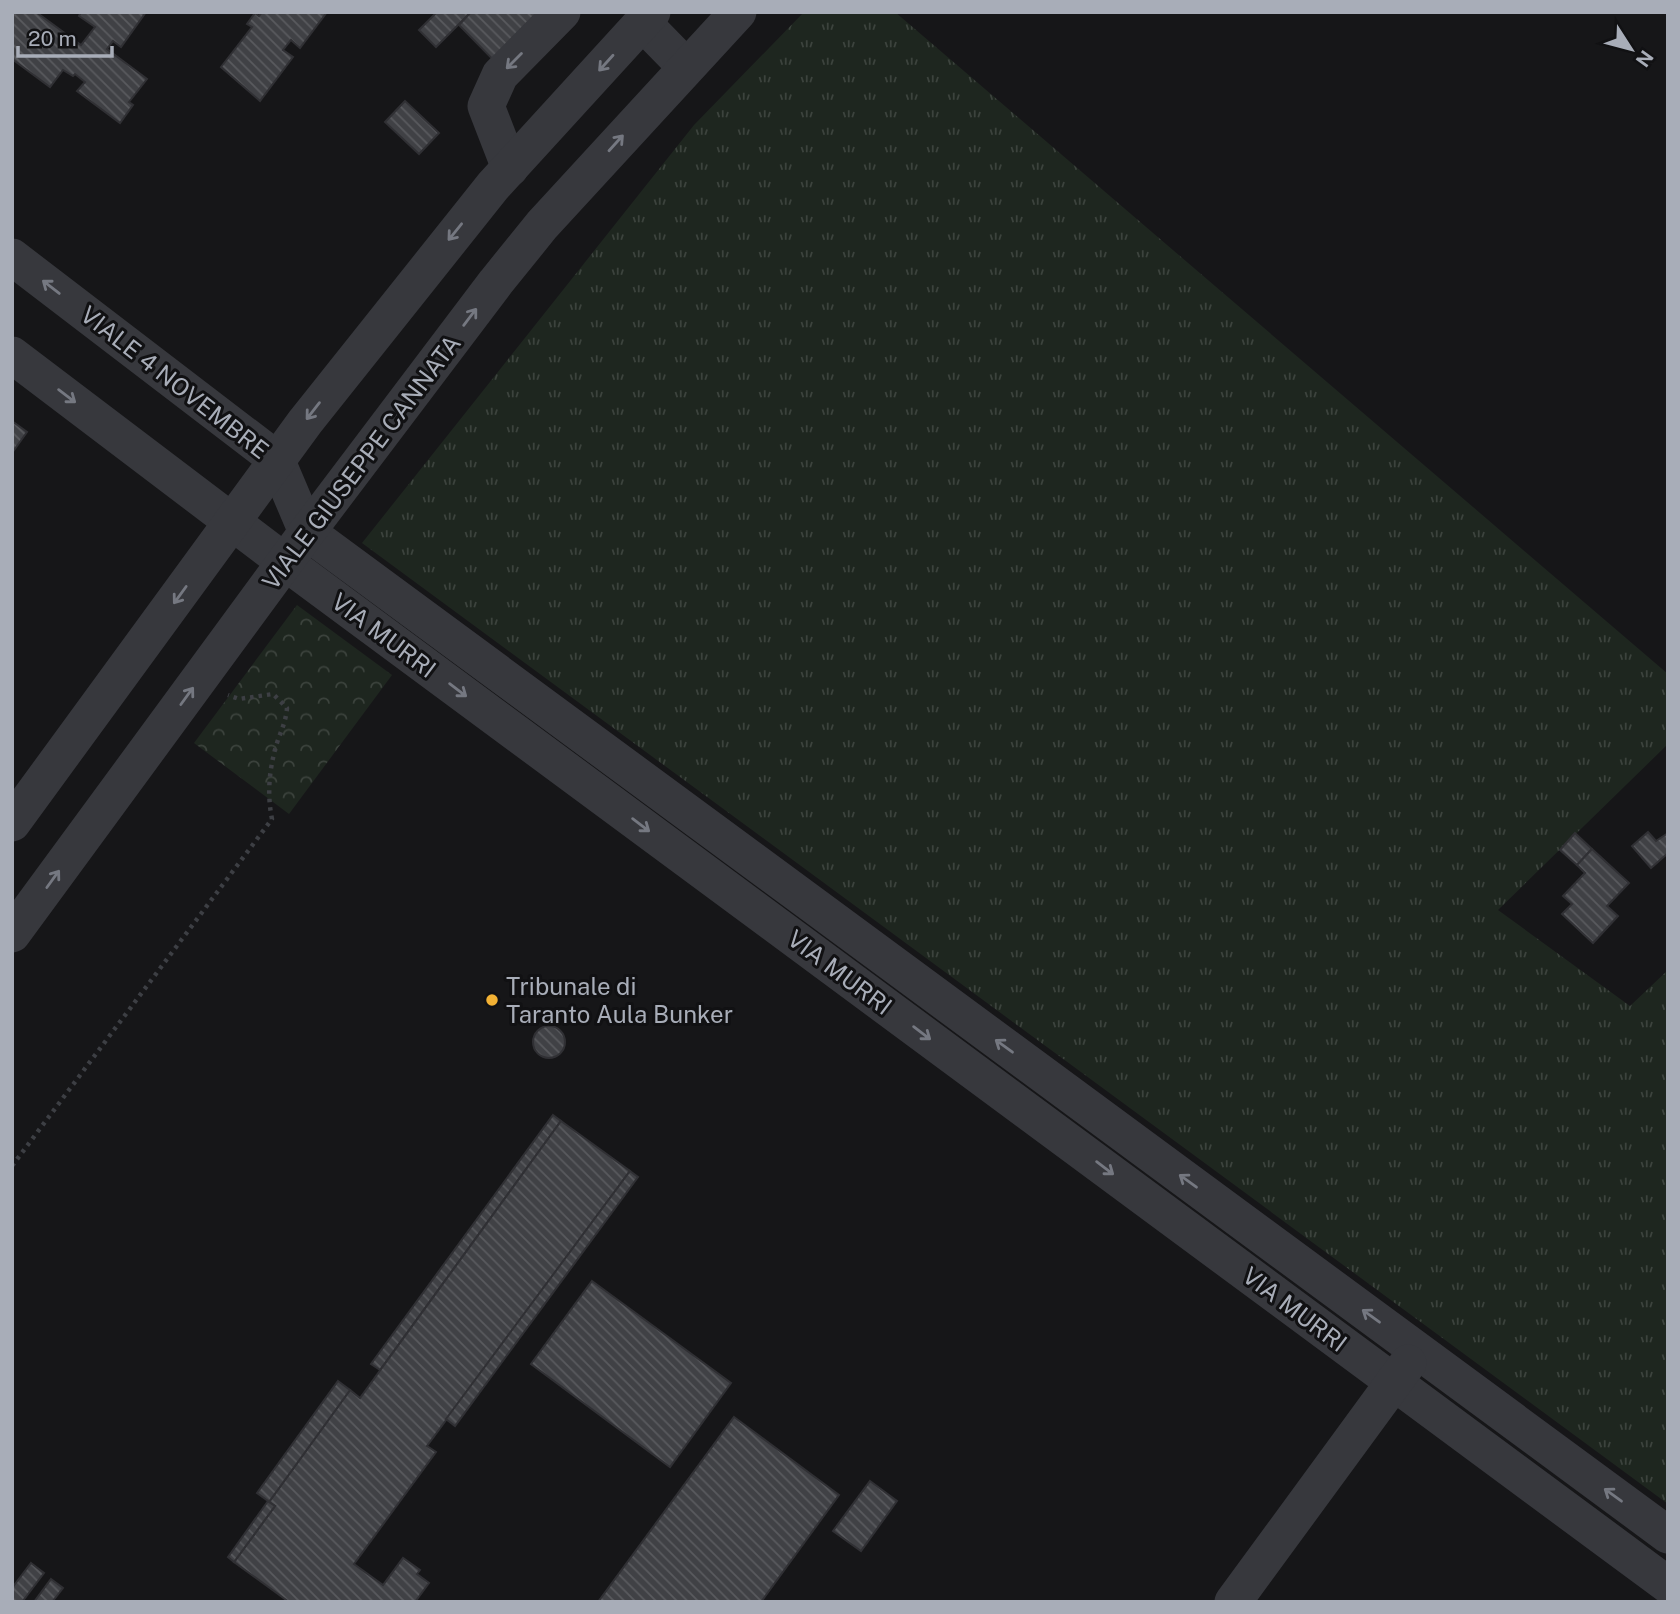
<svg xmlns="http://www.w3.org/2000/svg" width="1680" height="1614" font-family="'Public Sans',sans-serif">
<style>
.grass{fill:url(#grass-tufts)}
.park{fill:url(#park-crowns)}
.building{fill:url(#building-back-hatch);stroke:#303034;stroke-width:2}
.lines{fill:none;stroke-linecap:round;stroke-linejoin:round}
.path{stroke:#3d3f44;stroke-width:4.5;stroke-dasharray:3.5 5;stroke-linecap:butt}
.minor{stroke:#37383d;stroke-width:37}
.oneway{stroke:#757881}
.poi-dot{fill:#f2b134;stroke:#111113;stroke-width:2.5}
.labels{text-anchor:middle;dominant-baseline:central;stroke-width:6;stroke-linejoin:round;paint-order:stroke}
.street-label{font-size:24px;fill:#a8adb8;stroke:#111113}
.poi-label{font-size:24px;fill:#a8adb8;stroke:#111113;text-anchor:start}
</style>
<defs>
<pattern id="grass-tufts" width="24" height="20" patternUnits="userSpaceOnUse" patternTransform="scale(1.75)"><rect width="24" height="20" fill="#1e261f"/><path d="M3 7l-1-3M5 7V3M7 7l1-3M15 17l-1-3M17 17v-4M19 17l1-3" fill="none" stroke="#3c433d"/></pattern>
<pattern id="park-crowns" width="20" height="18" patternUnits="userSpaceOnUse" patternTransform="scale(1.75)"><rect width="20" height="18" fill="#1e261f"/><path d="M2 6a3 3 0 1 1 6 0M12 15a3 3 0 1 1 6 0" fill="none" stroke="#3c433d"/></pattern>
<pattern id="building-back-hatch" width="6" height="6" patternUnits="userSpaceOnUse" patternTransform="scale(1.75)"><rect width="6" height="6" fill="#404145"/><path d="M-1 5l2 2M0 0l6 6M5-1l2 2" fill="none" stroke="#595a5e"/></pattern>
</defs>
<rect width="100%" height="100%" fill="#161618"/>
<polygon class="grass" points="804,12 895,12 1668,674 1668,744 1498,910 1630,1006 1668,970 1668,1504 362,543 694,125"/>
<polygon class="park" points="297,605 392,675 289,814 194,743"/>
<g class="building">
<polygon points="12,12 36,12 81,45 95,27 79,16 81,12 146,12 121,47 113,41 107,49 147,79 129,102 133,105 120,123 77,91 85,82 75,74 73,76 63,70 50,87 12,59"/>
<polygon points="262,12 327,12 300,48 291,40 283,50 293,57 260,101 221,67 252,27 247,24 255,13 259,16"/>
<polygon points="437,12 471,12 436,47 419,30"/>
<polygon points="471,12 554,12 515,82 459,25"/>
<polygon points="405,101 439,133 419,154 385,122"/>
<polygon points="12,421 27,432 12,453"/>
<polygon points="1648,832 1656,841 1668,833 1668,853 1651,868 1632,846"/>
<polygon points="1575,833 1592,849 1577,865 1560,850"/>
<polygon points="1592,849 1629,883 1607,906 1618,916 1593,943 1562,914 1572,904 1563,896 1585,873 1577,865"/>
<circle cx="549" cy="1042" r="16"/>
<polygon points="553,1115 561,1121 380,1370 371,1364"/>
<polygon points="561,1121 630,1171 427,1446 436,1452 354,1564 383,1585 403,1558 420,1570 417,1574 429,1583 415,1602 289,1602 234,1562 275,1506 269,1502 350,1390 360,1398"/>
<polygon points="630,1171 638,1177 455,1426 446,1419"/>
<polygon points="592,1281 731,1383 670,1467 531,1364"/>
<polygon points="338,1381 350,1390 269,1502 275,1506 234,1562 228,1557 268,1501 257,1493"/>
<polygon points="734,1417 839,1495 761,1602 598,1602"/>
<polygon points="870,1481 897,1501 861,1551 833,1531"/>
<polygon points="31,1563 44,1573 22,1602 12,1602 12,1588"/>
<polygon points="51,1579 63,1588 52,1602 34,1602"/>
</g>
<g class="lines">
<path class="path" d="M12 1166 272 819C267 794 269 771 276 746 280 733 286 722 287 708L273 694 239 699 228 695"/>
<g class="minor">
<polyline points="643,23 686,67"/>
<polyline points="510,168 486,106 500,75 562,12"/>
<polyline points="12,257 276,459 307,532 1668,1535"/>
<polyline points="12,355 285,562 1668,1585"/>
<polyline points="12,823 305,422 493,186 652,12"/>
<polyline points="12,934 307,532 496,282 542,225 738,12"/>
<polyline points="1233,1602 1408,1363"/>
</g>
</g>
<defs><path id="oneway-shaft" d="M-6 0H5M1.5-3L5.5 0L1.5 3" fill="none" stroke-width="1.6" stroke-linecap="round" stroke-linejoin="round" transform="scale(1.75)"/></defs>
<g class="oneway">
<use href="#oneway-shaft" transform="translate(514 61) rotate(135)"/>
<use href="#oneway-shaft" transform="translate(606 63) rotate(132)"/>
<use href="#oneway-shaft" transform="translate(616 143) rotate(-48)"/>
<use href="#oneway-shaft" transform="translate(455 232) rotate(129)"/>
<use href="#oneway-shaft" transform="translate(51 287) rotate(-142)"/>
<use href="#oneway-shaft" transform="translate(470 317) rotate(-53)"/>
<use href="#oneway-shaft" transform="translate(67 396) rotate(37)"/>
<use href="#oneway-shaft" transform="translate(313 411) rotate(128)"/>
<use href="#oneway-shaft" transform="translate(180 595) rotate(126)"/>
<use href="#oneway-shaft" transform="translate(458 690) rotate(37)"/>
<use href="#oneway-shaft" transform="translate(187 696) rotate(-54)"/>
<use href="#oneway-shaft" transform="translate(641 825) rotate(37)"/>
<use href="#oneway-shaft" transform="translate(53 879) rotate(-54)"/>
<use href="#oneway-shaft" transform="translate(922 1033) rotate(37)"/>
<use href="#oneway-shaft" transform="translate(1004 1046) rotate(-144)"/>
<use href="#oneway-shaft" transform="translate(1105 1168) rotate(37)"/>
<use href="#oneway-shaft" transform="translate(1188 1181) rotate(-144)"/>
<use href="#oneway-shaft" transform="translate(1371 1316) rotate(-144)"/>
<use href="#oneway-shaft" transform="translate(1613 1495) rotate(-144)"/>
</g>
<circle class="poi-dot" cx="492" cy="1000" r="7"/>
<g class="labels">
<g class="street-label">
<text transform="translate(175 382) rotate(38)">VIALE 4 NOVEMBRE</text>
<text transform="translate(361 462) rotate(-53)">VIALE GIUSEPPE CANNATA</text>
<text transform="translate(384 635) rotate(37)">VIA MURRI</text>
<text transform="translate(840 972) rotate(37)">VIA MURRI</text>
<text transform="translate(1295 1309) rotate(37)">VIA MURRI</text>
</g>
<g class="poi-label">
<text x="506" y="986">Tribunale di<tspan x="506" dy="28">Taranto Aula Bunker</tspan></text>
</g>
</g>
<rect width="1680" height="1614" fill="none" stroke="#a8adb8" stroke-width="28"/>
<g transform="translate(1631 49) rotate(126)" stroke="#111113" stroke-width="5" paint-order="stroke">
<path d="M0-5L12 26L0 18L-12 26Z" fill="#a8adb8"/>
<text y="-10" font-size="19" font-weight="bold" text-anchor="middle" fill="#a8adb8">N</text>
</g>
<path d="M18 46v10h94v-10" fill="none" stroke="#a8adb8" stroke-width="3.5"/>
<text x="28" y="46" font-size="21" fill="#a8adb8" stroke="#111113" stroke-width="5" paint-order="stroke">20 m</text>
</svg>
